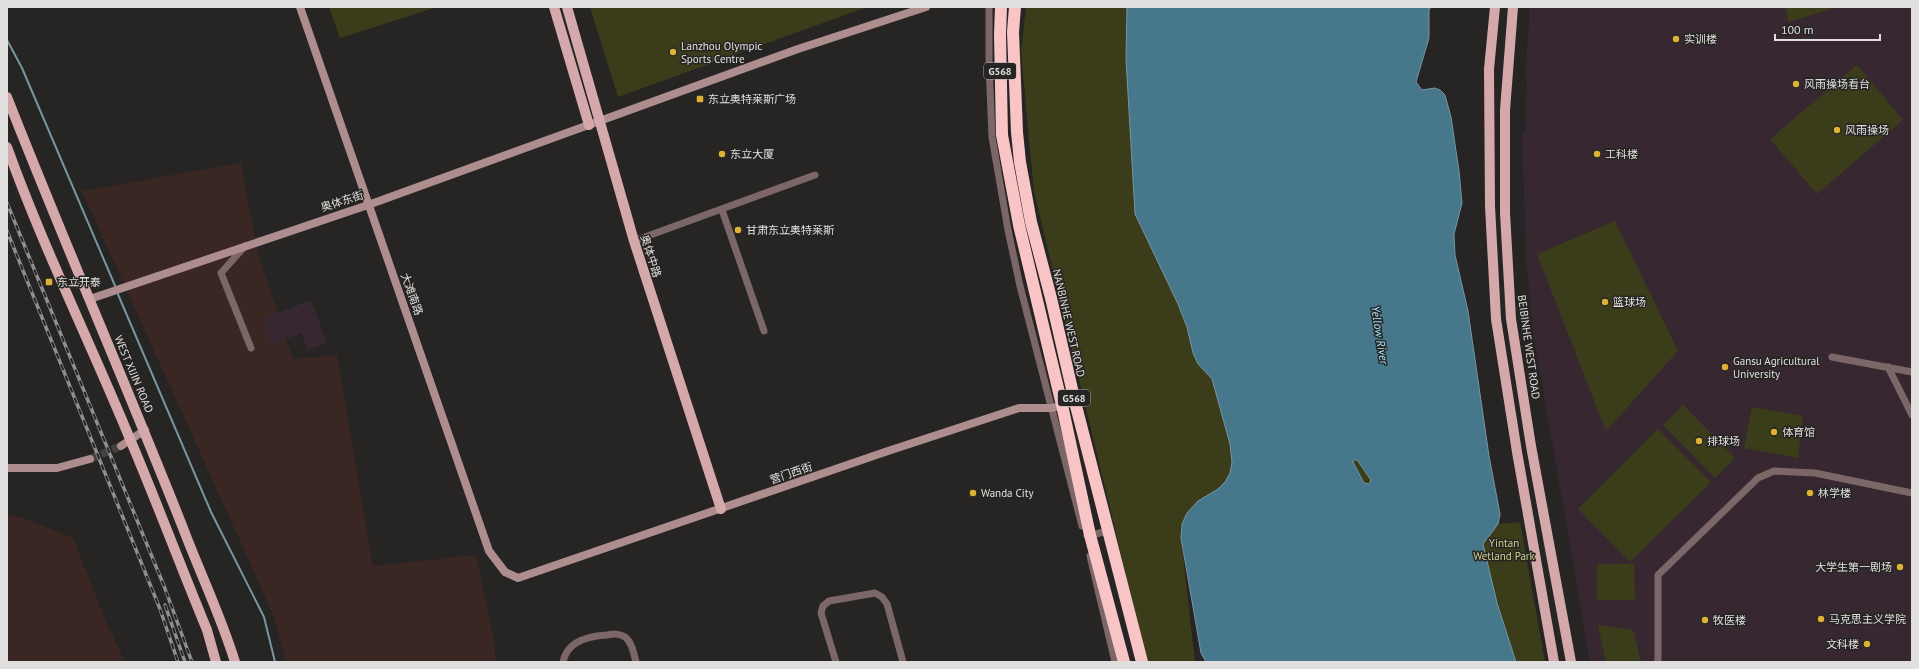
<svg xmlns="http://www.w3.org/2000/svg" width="1919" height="669" font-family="'PT Sans','Noto Sans SC',sans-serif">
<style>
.industrial{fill:#3a2724}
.education{fill:#372731}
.green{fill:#3b3d1a}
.water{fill:#47778a;stroke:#7596a3;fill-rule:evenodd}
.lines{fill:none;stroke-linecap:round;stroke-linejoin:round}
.stream{stroke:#7596a3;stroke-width:2}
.secondary-tunnel{stroke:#43413f;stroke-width:8;stroke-dasharray:8 4;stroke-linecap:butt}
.street{stroke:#7c6768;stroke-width:7}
.secondary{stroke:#ae8d8e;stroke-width:8}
.primary{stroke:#d5a9ab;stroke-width:10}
.highway{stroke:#f8c4c6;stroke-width:12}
.rail-casing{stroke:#908f8d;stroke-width:3.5}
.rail{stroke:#272523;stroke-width:2;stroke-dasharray:6;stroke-linecap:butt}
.poi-dot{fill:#dbb233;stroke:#272523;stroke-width:1.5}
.labels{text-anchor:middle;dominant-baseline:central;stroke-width:3;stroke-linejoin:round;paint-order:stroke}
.shield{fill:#272523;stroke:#a8a7a5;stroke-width:1}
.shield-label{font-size:10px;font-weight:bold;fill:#e0dfdd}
.poi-label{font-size:11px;fill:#e0dfdd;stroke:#272523;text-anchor:start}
.street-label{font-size:11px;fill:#e0dfdd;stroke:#272523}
.park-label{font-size:11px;fill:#ccd28d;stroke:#272523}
.water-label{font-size:12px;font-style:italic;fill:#a4e3fc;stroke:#272523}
</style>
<rect width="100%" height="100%" fill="#272523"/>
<g class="industrial">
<polygon points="241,163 258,254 293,359 337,355 373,566 476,555 494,641 496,662 286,662 274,616 82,191"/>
<polygon points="7,515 21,517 73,538 106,622 125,662 7,662"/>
</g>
<g class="education">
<polygon points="1530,7 1912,7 1912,662 1590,662 1533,331 1526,258 1522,136 1525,131 1527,79 1525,77"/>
<polygon points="311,300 327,343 308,350 301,333 271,345 262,319"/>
</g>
<g class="green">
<polygon points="329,7 437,7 340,38"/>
<polygon points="590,7 867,7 618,97"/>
<polygon points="1026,7 1127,7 1126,59 1135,214 1178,304 1187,327 1193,353 1198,364 1212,379 1230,444 1232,462 1230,473 1225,482 1218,489 1198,501 1182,524 1181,538 1195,662 1147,662 1034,192 1021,53"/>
<polygon points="1785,7 1837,7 1789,22"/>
<polygon points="1857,65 1903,120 1817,194 1770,139"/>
<polygon points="1615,221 1678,351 1606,431 1537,254"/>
<polygon points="1683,405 1735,458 1715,478 1663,425"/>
<polygon points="1752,407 1803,416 1798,458 1744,448"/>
<polygon points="1658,429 1711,482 1630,562 1578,509"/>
<polygon points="1354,460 1357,460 1371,480 1369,484 1364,483 1353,462"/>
<polygon points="1520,522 1545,662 1516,662 1497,603 1483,551 1483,544 1498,524"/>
<polygon points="1597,564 1634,564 1635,600 1597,600"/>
<polygon points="1598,625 1633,630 1641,662 1606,662"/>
</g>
<path class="water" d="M1127 7H1431L1429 10V38L1416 82 1422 90 1435 88 1440 90 1445 95 1451 117 1459 171 1462 203 1454 234 1455 255 1468 311 1489 456 1500 514 1498 524 1483 544 1497 603 1516 662H1206L1201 653 1181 538 1182 524 1187 513 1198 501 1218 489 1225 482 1230 473 1232 462 1230 444 1212 379 1198 364 1193 353 1187 327 1178 304 1135 214 1126 59ZM1354 460H1357L1371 480 1369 484 1364 483 1353 462Z"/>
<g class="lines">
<g class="stream">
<polyline points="7,40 22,68 116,288"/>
<polyline points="117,292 211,512 264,617 275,662"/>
</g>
<polyline class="secondary-tunnel" points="90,459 121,446"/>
<g class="street">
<polyline points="989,7 989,64 992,137 1008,230 1020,286 1082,526"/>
<polyline points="722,210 764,331"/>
<polyline points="634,241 815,175"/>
<polyline points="245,246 221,273 251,348"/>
<polyline points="1832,357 1912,372"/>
<polyline points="1888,367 1912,415"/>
<polyline points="1087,536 1108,531"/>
<polyline points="1090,556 1115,662"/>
<path d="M563 662C567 641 589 636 607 635 613 634 619 633 625 637 632 642 634 654 636 662"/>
<polyline points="836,662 821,613 823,606 829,601 875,593 882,597 887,604 903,662"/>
<polyline points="1658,662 1658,575 1758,478 1774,471 1815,473 1912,493"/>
</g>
<g class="secondary">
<polyline points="300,7 489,551 505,572 518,578 885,452 1019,408 1052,408 1075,402"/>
<polyline points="90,299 368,205 798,49 926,7"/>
<polyline points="121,446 145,430"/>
<polyline points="7,468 57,468 90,459"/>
</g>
<g class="primary">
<polyline points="554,7 589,125"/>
<polyline points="567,7 634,241 721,509"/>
<polyline points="1495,7 1489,69 1490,206 1496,319 1517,452 1554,662"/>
<polyline points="1513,7 1505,110 1505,213 1511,319 1531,446 1571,662"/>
<path d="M7 97C64 242 126 384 183 528 200 573 221 616 235 662"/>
<path d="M7 147C43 247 90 342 130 439 157 503 181 567 207 630L216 662"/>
</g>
<g class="highway">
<polyline points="1001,7 1000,35 1002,135 1019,225 1062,405 1090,535 1124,662"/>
<polyline points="1015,7 1013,32 1017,132 1020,162 1031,222 1051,298 1075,402 1142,662"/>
</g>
<g class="rail-casing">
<g id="rail">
<polyline points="7,203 164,586 192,662"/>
<polyline points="7,231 160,609 178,662"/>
<polyline points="165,605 185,662"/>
</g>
</g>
<use href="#rail" class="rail"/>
</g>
<g class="poi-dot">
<circle cx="1676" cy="39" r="4"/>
<circle cx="673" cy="52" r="4"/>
<circle cx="1796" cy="84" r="4"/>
<rect x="696" y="95" width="8" height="8" rx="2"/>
<circle cx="1837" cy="130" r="4"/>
<circle cx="722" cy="154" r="4"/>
<circle cx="1597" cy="154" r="4"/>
<circle cx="738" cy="230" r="4"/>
<rect x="45" y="278" width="8" height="8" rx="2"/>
<circle cx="1605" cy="302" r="4"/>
<circle cx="1725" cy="367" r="4"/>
<circle cx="1774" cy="432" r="4"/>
<circle cx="1699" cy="441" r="4"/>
<circle cx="973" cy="493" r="4"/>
<circle cx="1810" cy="493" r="4"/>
<circle cx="1900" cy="567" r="4"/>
<circle cx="1821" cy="619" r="4"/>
<circle cx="1705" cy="620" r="4"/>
<circle cx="1867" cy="644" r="4"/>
</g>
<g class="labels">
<g class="shield">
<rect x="984" y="63" width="32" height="16" rx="3"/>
<rect x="1058" y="390" width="32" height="16" rx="3"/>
</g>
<g class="shield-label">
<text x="1000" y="71">G568</text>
<text x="1074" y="398">G568</text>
</g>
<g class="poi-label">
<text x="1684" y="39">实训楼</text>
<text x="681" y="46">Lanzhou Olympic<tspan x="681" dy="13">Sports Centre</tspan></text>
<text x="1804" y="84">风雨操场看台</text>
<text x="708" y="99">东立奥特莱斯广场</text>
<text x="1845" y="130">风雨操场</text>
<text x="730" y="154">东立大厦</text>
<text x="1605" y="154">工科楼</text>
<text x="746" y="230">甘肃东立奥特莱斯</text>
<text x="57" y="282">东立开泰</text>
<text x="1613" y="302">篮球场</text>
<text x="1733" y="361">Gansu Agricultural<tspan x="1733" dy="13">University</tspan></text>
<text x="1782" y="432">体育馆</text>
<text x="1707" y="441">排球场</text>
<text x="981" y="493">Wanda City</text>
<text x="1818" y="493">林学楼</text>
<text x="1892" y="567" text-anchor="end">大学生第一剧场</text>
<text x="1829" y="619">马克思主义学院</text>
<text x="1713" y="620">牧医楼</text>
<text x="1859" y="644" text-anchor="end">文科楼</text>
</g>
<g class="street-label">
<text transform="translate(342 201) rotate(-18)">奥体东街</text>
<text transform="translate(651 256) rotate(72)">奥体中路</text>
<text transform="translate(412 294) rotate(70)">大滩南路</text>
<text transform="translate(1069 323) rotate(77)">NANBINHE WEST ROAD</text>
<text transform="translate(1529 347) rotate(82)">BEIBINHE WEST ROAD</text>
<text transform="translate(134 374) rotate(67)">WEST XIJIN ROAD</text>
<text transform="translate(791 473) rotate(-19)">营门西街</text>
</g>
<g class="park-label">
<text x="1504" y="543">Yintan<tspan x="1504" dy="13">Wetland Park</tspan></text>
</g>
<g class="water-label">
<text transform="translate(1380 335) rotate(81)">Yellow River</text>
</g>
</g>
<rect width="1919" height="669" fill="none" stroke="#e0dfdd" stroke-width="16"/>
<path d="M1775 34v6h105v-6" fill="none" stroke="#e0dfdd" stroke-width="2"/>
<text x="1781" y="34" font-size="12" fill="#e0dfdd" stroke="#272523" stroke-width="3" paint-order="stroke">100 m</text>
</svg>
